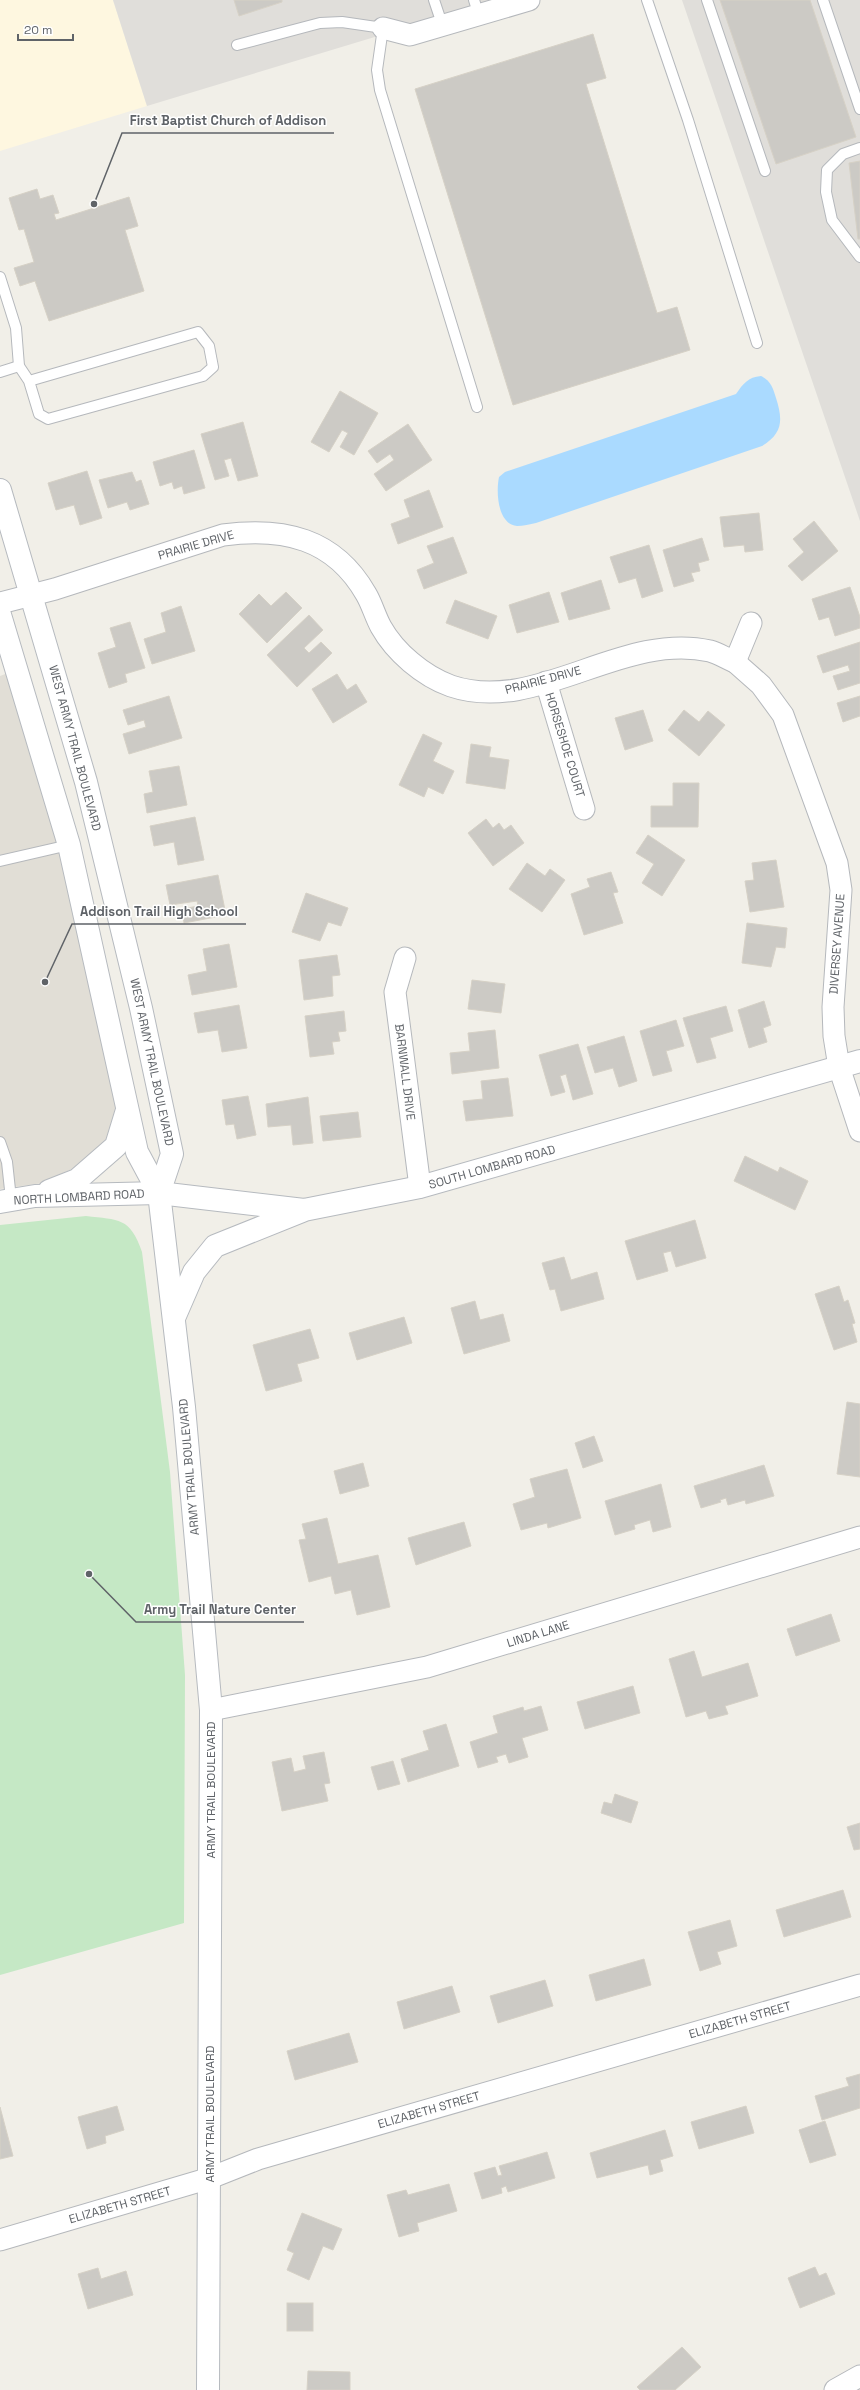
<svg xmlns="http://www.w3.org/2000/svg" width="860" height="2390" font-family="'Space Grotesk',sans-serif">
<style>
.commercial{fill:#fef7e0}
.industrial{fill:#e0deda}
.education{fill:#e1ded6}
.green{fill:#c5e8c5}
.water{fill:#aadaff}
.building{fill:#cccac5;stroke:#d6d1c6}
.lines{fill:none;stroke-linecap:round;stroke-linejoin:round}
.lane-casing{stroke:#b5b8bc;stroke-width:12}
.street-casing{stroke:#b5b8bc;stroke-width:23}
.secondary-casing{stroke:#b6babf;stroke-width:24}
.lane{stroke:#fff;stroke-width:10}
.street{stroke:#fff;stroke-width:21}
.secondary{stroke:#fff;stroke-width:22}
.labels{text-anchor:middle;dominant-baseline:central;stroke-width:3;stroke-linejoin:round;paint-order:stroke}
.street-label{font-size:12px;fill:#5f6368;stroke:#fff}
.leader{fill:none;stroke:#5f6368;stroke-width:1.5}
.callout-dot{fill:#5f6368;stroke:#fff;stroke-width:1.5}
.callout-label{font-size:13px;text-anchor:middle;font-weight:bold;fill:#5f6368;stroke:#fff;stroke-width:3;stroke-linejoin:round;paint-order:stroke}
</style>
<rect width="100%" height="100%" fill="#f1efe8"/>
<polygon class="commercial" points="0,0 113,0 147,106 0,151"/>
<g class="industrial">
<polygon points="113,0 497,0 147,106"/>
<polygon points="682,0 860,0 860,521"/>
</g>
<polygon class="education" points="8,673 64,855 118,1110 112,1138 78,1166 42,1183 0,1189 0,676"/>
<path class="green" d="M86 1216C119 1220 130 1217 142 1252L170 1472 185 1675 184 1923 0 1975V1225Z"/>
<path class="water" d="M761 376C771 381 773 388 776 398 783 420 783 433 762 446L536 523C530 524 523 526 517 526 497 524 496 491 499 477L505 472 736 394C743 384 748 377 761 376Z"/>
<g class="building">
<polygon points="234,0 282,0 282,2 239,16"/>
<polygon points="720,0 810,0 856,137 776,164"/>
<polygon points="593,34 606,78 586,84 657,313 677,307 690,350 513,405 415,89"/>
<polygon points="860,161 860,239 858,239 849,163"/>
<polygon points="37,189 40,199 53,195 59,213 54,214 56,220 129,197 138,226 125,230 144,291 49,321 35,281 20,286 14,268 34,262 24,229 19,230 9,198"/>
<polygon points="340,391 378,413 354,455 340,447 348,433 342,430 329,452 311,442"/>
<polygon points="243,422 258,476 238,481 231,458 224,460 229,476 215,480 201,434"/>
<polygon points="408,424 432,460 386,491 374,474 394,460 390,454 377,463 368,451"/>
<polygon points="194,450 205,488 184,494 182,486 174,489 172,482 160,486 153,462"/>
<polygon points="87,471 102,518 80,525 74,505 56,510 48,483"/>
<polygon points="132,472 136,482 141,480 149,504 130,510 127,502 108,508 99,480"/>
<polygon points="429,490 443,527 398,544 391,524 410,517 404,500"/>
<polygon points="759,513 763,550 745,552 744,545 724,547 720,517"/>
<polygon points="814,521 838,551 802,581 788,566 804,552 793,539"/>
<polygon points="453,537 467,573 424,589 417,570 434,563 427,546"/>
<polygon points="702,538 709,560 698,563 700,571 691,573 694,581 674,587 663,550"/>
<polygon points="649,545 663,591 642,598 636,578 619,583 610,557"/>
<polygon points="601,580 610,609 569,620 561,593"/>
<polygon points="850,587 860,617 860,628 835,636 829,617 819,620 812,599"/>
<polygon points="286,592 302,608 267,643 239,614 259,594 271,606"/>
<polygon points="549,592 559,622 517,633 509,605"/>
<polygon points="455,600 497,616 488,639 446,623"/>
<polygon points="181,606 195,651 152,664 144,639 166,632 161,613"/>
<polygon points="309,615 323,630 304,648 309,653 321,642 332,653 297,687 267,655"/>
<polygon points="130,622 145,668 125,674 127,682 109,688 98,653 116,647 110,628"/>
<polygon points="860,642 860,683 838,690 833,676 850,671 848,665 823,673 817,656"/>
<polygon points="337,674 347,690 356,684 367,702 333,723 312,689"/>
<polygon points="169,696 182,738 129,754 123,734 146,727 144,720 128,725 123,710"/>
<polygon points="860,696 860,716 843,722 837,703"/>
<polygon points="643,710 653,741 625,750 615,718"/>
<polygon points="684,710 699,722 708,711 725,725 699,756 668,730"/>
<polygon points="423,734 442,743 433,761 454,771 443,794 428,787 424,797 399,785"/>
<polygon points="471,744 491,747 489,757 509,760 505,789 466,783"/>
<polygon points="179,766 187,805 147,813 144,794 153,792 149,771"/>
<polygon points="673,783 699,783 698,827 651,827 651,806 673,806"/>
<polygon points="195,817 204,860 178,865 174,842 154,846 150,826"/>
<polygon points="486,819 493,828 499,823 504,830 511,825 524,843 493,866 468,833"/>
<polygon points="648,835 685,860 662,896 642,883 654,864 636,853"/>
<polygon points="776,860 784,907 750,912 745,881 754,880 752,863"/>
<polygon points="527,863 545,876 550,869 565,880 542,912 509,889"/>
<polygon points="611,872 618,892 613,893 623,923 584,935 571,894 590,887 587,879"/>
<polygon points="218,875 226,915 184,923 182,909 198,906 197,901 170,905 166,885"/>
<polygon points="306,893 348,908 341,926 328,922 320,941 292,932"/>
<polygon points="747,923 787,928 785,948 776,947 771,967 742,963"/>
<polygon points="229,944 237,987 192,995 188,975 207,971 203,949"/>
<polygon points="337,955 340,975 332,976 333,996 304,1000 299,960"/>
<polygon points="472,980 505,984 501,1013 468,1009"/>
<polygon points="764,1001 771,1025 763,1028 767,1042 749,1048 738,1010"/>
<polygon points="239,1005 247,1048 222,1052 218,1030 198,1033 194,1013"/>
<polygon points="726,1006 733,1031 710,1038 716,1058 697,1063 683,1018"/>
<polygon points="344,1011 346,1031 338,1032 340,1041 332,1042 334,1054 310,1057 305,1016"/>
<polygon points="676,1020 684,1046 666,1051 672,1071 653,1076 640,1031"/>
<polygon points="495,1030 499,1068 452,1074 450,1053 470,1051 468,1033"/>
<polygon points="624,1036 637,1081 619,1087 613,1068 595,1073 587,1047"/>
<polygon points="578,1044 593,1094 573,1100 566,1074 560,1076 565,1092 551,1096 539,1055"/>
<polygon points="508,1078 513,1116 466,1121 463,1101 483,1099 481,1081"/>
<polygon points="248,1096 256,1135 237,1139 234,1124 226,1125 222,1100"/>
<polygon points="308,1097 313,1143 293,1145 291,1125 268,1127 266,1104"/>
<polygon points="358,1112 361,1137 323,1141 320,1116"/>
<polygon points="745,1156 778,1172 780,1167 808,1181 795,1210 734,1181"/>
<polygon points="695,1220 706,1258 676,1267 671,1251 663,1253 668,1271 637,1280 625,1241"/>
<polygon points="564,1257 571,1280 597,1272 604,1299 561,1311 555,1289 550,1290 542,1263"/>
<polygon points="839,1286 844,1302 848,1300 855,1323 852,1324 857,1342 834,1350 815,1294"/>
<polygon points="475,1301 480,1320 503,1314 510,1341 464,1354 451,1308"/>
<polygon points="404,1317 412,1343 357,1360 349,1333"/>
<polygon points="310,1329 319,1358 297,1364 302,1381 266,1391 253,1345"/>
<polygon points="847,1402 860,1404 860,1477 837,1474"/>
<polygon points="594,1436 603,1461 583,1468 575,1443"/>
<polygon points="363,1463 369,1486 340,1494 334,1471"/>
<polygon points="764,1465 774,1496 746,1504 745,1500 728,1505 726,1498 720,1500 721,1502 701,1508 694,1486"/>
<polygon points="567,1469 581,1518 548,1528 547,1523 521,1530 513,1504 535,1497 530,1479"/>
<polygon points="661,1484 671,1527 653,1532 650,1520 634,1525 635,1529 615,1535 605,1501"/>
<polygon points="327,1518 338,1564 378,1555 390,1607 357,1615 351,1590 335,1594 331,1576 309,1582 299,1540 306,1539 302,1524"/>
<polygon points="464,1522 471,1546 416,1565 408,1538"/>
<polygon points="831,1614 840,1641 796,1656 787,1629"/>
<polygon points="694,1651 702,1677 748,1663 758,1696 725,1706 728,1714 709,1719 706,1711 686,1717 669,1659"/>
<polygon points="633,1686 640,1713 585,1729 577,1702"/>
<polygon points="541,1706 548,1730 522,1738 528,1757 509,1763 506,1754 496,1757 498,1762 478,1768 470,1742 498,1733 493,1716 523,1707 524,1711"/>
<polygon points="446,1724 459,1766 408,1782 401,1759 429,1750 423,1731"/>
<polygon points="324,1752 330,1783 324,1784 328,1801 282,1811 272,1762 291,1758 294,1772 306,1769 303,1756"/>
<polygon points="393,1761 400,1784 378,1790 371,1767"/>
<polygon points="615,1794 638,1802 631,1823 601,1813 604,1802 612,1804"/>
<polygon points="860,1823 860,1849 854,1850 847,1827"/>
<polygon points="843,1890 851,1917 784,1937 776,1910"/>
<polygon points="730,1920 737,1946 717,1952 721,1964 700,1971 688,1932"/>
<polygon points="644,1959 651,1985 596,2001 589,1975"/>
<polygon points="545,1980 553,2006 498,2023 490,1996"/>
<polygon points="452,1986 460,2012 404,2029 397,2002"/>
<polygon points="349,2033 358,2062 295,2080 287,2051"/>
<polygon points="860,2074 860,2108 822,2120 815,2096 849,2086 846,2078"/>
<polygon points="117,2106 124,2130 105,2136 106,2143 87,2149 78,2117"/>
<polygon points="746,2106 754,2133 699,2149 691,2122"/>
<polygon points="0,2107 13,2156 0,2159"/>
<polygon points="825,2121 836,2155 810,2163 799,2130"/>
<polygon points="665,2130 673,2156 660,2160 663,2171 650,2175 648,2165 597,2178 590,2153"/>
<polygon points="547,2152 555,2178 508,2192 506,2186 501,2188 502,2193 482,2199 474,2173 495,2167 498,2176 502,2175 499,2166"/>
<polygon points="449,2184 457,2211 417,2223 419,2231 399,2237 387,2195 406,2190 408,2195"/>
<polygon points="302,2213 342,2229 333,2250 323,2246 309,2280 287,2270 294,2253 287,2250"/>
<polygon points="815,2267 819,2276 826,2273 835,2294 800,2308 788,2278"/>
<polygon points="98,2268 101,2279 126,2271 133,2295 88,2309 78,2274"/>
<rect x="287" y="2303" width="26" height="28"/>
<polygon points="682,2347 701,2367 675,2390 640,2390 637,2387"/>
<polygon points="308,2371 350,2372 350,2390 307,2390"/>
</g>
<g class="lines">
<g class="lane-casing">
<g id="lane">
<polyline points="434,0 443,27"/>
<polyline points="474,0 479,16"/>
<polyline points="647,0 688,120 757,343"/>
<polyline points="707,0 765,171"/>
<polyline points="823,0 860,109"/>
<polyline points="237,45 320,23 342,22 383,28 377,70 380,90 477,407"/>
<polyline points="860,148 843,154 827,170 826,192 832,220 860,257"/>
<polyline points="0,277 16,328 19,366 29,381 198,332 209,346 213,367 203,376 48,419 39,414 29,381"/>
<polyline points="0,372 19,366"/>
<polyline points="0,861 69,845"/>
<polyline points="0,1142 7,1162 11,1199"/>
</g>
</g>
<g class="street-casing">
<g id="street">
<polyline points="383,28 410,35 529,0"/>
<path d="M0 603 55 589 223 535C283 527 334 538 366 594 372 604 375 616 381 627 395 652 423 676 451 686 537 715 621 631 710 651 718 653 727 659 735 662L751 623"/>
<polyline points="735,662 761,685 783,715 837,863 841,890 833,1007 834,1036 839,1067 860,1131"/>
<polyline points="546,682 584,809"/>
<polyline points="405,958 395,992 420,1187"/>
<polyline points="211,1710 427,1667 860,1537"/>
<polyline points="0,2240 210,2178 258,2159 860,1985"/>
<polyline points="835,2390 860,2376"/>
</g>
</g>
<g class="secondary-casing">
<g id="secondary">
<polyline points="0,490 86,782 141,1008 172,1154 159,1193"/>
<polyline points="0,615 69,845 137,1152 159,1193 184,1407 211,1710 208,2390"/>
<polyline points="49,1191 77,1180 116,1146 127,1110"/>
<polyline points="0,1202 35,1196 159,1193 304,1210 420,1187 860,1061"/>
<polyline points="174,1318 194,1272 215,1246 302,1211"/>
</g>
</g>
<use href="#lane" class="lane"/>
<use href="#street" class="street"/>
<use href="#secondary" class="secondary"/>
</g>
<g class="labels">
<g class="street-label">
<text transform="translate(196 545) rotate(-16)">PRAIRIE DRIVE</text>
<text transform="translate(543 680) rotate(-15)">PRAIRIE DRIVE</text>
<text transform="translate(565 745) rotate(73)">HORSESHOE COURT</text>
<text transform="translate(75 748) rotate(75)">WEST ARMY TRAIL BOULEVARD</text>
<text transform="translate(837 944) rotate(-86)">DIVERSEY AVENUE</text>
<text transform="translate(152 1062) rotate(78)">WEST ARMY TRAIL BOULEVARD</text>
<text transform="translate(405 1072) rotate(83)">BARNWALL DRIVE</text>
<text transform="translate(492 1167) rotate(-16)">SOUTH LOMBARD ROAD</text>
<text transform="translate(79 1197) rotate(-3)">NORTH LOMBARD ROAD</text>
<text transform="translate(189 1467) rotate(-95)">ARMY TRAIL BOULEVARD</text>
<text transform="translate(538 1634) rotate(-17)">LINDA LANE</text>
<text transform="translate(211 1790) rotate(-90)">ARMY TRAIL BOULEVARD</text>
<text transform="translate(740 2020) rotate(-16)">ELIZABETH STREET</text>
<text transform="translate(429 2110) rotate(-16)">ELIZABETH STREET</text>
<text transform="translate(210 2114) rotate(-90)">ARMY TRAIL BOULEVARD</text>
<text transform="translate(120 2205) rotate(-16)">ELIZABETH STREET</text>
</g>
</g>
<path class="leader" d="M94 204L122 133H334M45 982L72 924H246M89 1574L136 1622H304"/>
<g class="callout-dot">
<circle cx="94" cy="204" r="4"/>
<circle cx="45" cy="982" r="4"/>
<circle cx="89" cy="1574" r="4"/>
</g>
<g class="callout-label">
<text x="228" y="125">First Baptist Church of Addison</text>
<text x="159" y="916">Addison Trail High School</text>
<text x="220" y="1614">Army Trail Nature Center</text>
</g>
<path d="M18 34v6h55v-6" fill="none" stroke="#5f6368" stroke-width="2"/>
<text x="24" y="34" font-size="12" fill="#5f6368" stroke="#ffffff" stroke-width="3" paint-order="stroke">20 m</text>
</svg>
